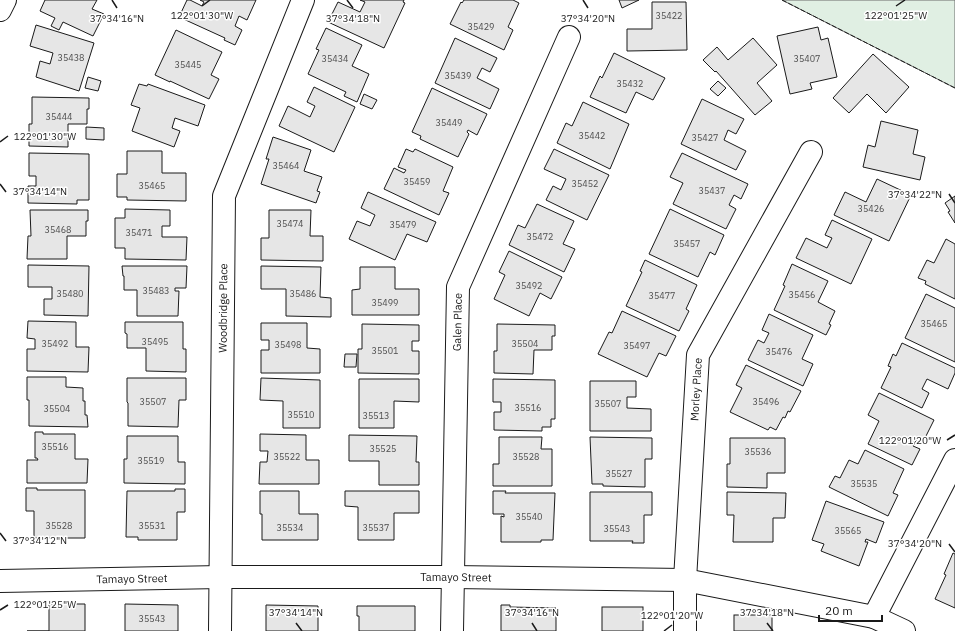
<svg xmlns="http://www.w3.org/2000/svg" width="955" height="631" font-family="'IBM Plex Sans',sans-serif">
<style>
.green{fill:#e0efe3;stroke:#6a6a6a}
.building{fill:#e6e6e6;stroke:#1a1a1a}
.lines{fill:none;stroke-linecap:round;stroke-linejoin:round}
.minor-casing{stroke:#1a1a1a;stroke-width:24}
.minor{stroke:#fff;stroke-width:22}
.fence{stroke:#1a1a1a;stroke-width:1;stroke-dasharray:5 2;stroke-linecap:butt}
.ticks{fill:none;stroke:#1a1a1a;stroke-width:1.5}
.labels{text-anchor:middle;dominant-baseline:central;stroke-width:3;stroke-linejoin:round;paint-order:stroke}
.number-label{font-size:9px;fill:#4d4d4d}
.street-label{font-size:11px;fill:#1a1a1a;stroke:#fff}
.ticks-label{font-size:10px;text-anchor:middle;fill:#1a1a1a;stroke:#fff;stroke-width:3;stroke-linejoin:round;paint-order:stroke}
</style>
<rect width="100%" height="100%" fill="#fff"/>
<polygon class="green" points="782,0 955,0 955,88"/>
<g class="building">
<polygon points="45,0 97,0 92,9 104,14 93,36 63,22 59,30 51,26 55,18 40,11"/>
<polygon points="187,0 190,0 202,6 204,2 200,0 256,0 247,20 239,16 235,26 242,30 235,45 224,40 225,38 179,17"/>
<polygon points="360,0 404,0 403,2 405,3 384,48 328,22 338,2 360,12 365,2"/>
<polygon points="464,0 513,0 519,3 508,27 513,30 504,50 450,24 461,2 462,3"/>
<polygon points="619,0 639,0 622,8"/>
<polygon points="652,2 686,2 687,50 627,51 627,29 652,29"/>
<polygon points="36,25 94,43 79,91 36,77 40,61 50,64 53,53 30,46"/>
<polygon points="818,27 821,40 828,38 837,77 810,83 812,89 790,94 777,36"/>
<polygon points="326,28 362,45 352,66 369,74 357,102 344,96 346,92 308,74 319,50 316,49"/>
<polygon points="176,30 222,52 211,75 219,79 209,99 170,81 170,82 155,75"/>
<polygon points="455,38 497,58 490,72 482,68 477,78 499,89 490,109 435,83"/>
<polygon points="753,38 777,65 757,83 772,101 755,115 716,71 715,72 703,60 717,47 728,60"/>
<polygon points="614,53 665,78 653,100 636,92 626,113 590,97 600,76 602,78"/>
<polygon points="873,54 909,87 886,113 867,94 849,113 833,98"/>
<polygon points="88,77 101,81 98,91 85,88"/>
<polygon points="718,81 726,88 718,96 710,89"/>
<polygon points="139,84 147,86 148,84 205,105 198,126 175,118 172,128 180,131 174,147 132,131 140,108 131,105"/>
<polygon points="314,87 355,107 334,152 279,126 288,106 310,117 315,106 307,102"/>
<polygon points="432,88 487,114 477,135 468,130 467,132 469,134 458,157 420,139 421,136 412,132"/>
<polygon points="364,94 377,100 372,109 360,104"/>
<polygon points="32,97 89,98 89,109 87,109 87,124 68,124 68,147 29,146 29,124 32,124"/>
<polygon points="702,99 744,119 736,134 728,130 724,140 746,151 736,170 681,144"/>
<polygon points="583,102 629,124 610,169 557,143 566,123 572,126"/>
<polygon points="881,121 918,130 913,154 925,157 920,180 863,167 868,145 875,147"/>
<polygon points="86,127 104,128 104,140 86,139"/>
<polygon points="273,137 311,150 304,171 322,177 317,191 320,192 316,203 261,184 269,159 266,159"/>
<polygon points="406,149 413,152 415,149 453,167 443,191 449,193 439,215 384,189 394,168 404,173 406,170 398,167"/>
<polygon points="554,149 609,175 587,220 546,200 553,186 561,190 566,179 544,169"/>
<polygon points="127,151 162,151 162,173 186,173 186,201 127,200 127,197 117,197 117,174 127,174"/>
<polygon points="29,153 89,154 89,200 77,200 77,204 28,203 28,186 36,186 36,176 29,176"/>
<polygon points="682,153 748,184 741,199 734,195 729,205 736,209 726,229 673,204 683,183 670,177"/>
<polygon points="877,179 911,195 889,241 834,215 845,192 866,202"/>
<polygon points="368,192 436,222 427,242 407,234 395,260 349,239 357,221 370,226 375,215 361,208"/>
<polygon points="955,196 955,223 948,212 950,211 945,203"/>
<polygon points="537,204 574,221 563,244 575,249 564,272 509,245 518,225 525,228"/>
<polygon points="125,209 170,210 170,226 162,226 162,237 187,237 186,260 125,259 125,248 115,248 115,218 125,218"/>
<polygon points="670,209 724,235 715,255 710,252 698,277 649,254"/>
<polygon points="30,210 88,210 88,221 86,221 86,236 67,236 67,259 27,259 28,236 31,236"/>
<polygon points="269,210 311,210 310,236 323,236 323,261 261,260 261,238 269,238"/>
<polygon points="832,220 872,239 851,284 796,258 806,238 827,248 832,238 825,235"/>
<polygon points="946,239 955,244 955,299 925,284 926,281 918,278 927,260 934,263"/>
<polygon points="509,251 562,277 551,299 540,293 529,316 494,299 505,275 499,272"/>
<polygon points="645,260 697,285 686,309 689,311 679,331 626,306 642,272 640,271"/>
<polygon points="792,264 828,281 818,302 835,311 829,324 831,325 826,335 774,310 785,286 783,285"/>
<polygon points="28,265 89,266 88,316 44,315 44,299 52,299 52,287 28,287"/>
<polygon points="122,266 187,266 186,288 175,288 175,291 179,291 178,316 137,316 137,290 124,290 124,276 123,276"/>
<polygon points="261,266 321,267 320,297 331,298 331,317 286,316 286,289 261,289"/>
<polygon points="360,267 395,267 395,289 419,289 419,315 352,315 352,290 360,289"/>
<polygon points="926,294 955,308 955,362 905,338"/>
<polygon points="622,311 676,336 666,356 659,353 647,377 598,354 609,332 612,333"/>
<polygon points="769,314 813,335 802,359 813,364 803,386 748,360 758,340 764,343 769,333 762,330"/>
<polygon points="28,321 76,322 76,347 89,347 88,372 27,371 27,349 35,349 35,339 27,338"/>
<polygon points="125,322 183,322 183,349 186,349 186,372 146,371 146,348 127,348 127,334 125,333"/>
<polygon points="261,323 307,323 307,348 320,349 320,373 261,373 261,350 269,350 269,340 261,340"/>
<polygon points="362,324 419,325 419,341 412,341 412,351 419,351 419,374 358,373 358,349 362,349"/>
<polygon points="497,324 555,325 555,336 552,336 552,350 534,350 533,374 494,373 494,351 497,351"/>
<polygon points="902,343 955,368 955,373 948,389 927,379 922,389 929,393 922,408 881,388 891,367 888,366 893,354 896,356"/>
<polygon points="345,354 357,354 356,367 344,367"/>
<polygon points="746,365 801,391 790,412 788,411 785,418 783,417 776,430 770,427 768,430 730,412 742,388 736,385"/>
<polygon points="27,377 66,377 66,387 83,388 83,401 85,401 85,415 87,415 88,427 29,426 29,400 27,400"/>
<polygon points="127,378 186,378 186,400 179,400 178,427 128,426 128,403 127,402"/>
<polygon points="261,378 320,380 320,428 283,428 283,401 260,400"/>
<polygon points="359,379 419,379 419,402 394,401 394,428 359,428"/>
<polygon points="493,379 555,380 555,419 551,419 551,427 542,427 542,431 494,430 494,412 501,412 501,402 493,402"/>
<polygon points="590,381 636,381 636,397 627,397 627,408 651,409 651,431 590,431"/>
<polygon points="879,393 934,420 924,440 918,437 913,446 920,449 912,465 868,444 879,421 868,415"/>
<polygon points="35,432 43,432 43,434 75,434 75,459 88,459 87,483 27,483 27,460 38,460 37,458 35,458"/>
<polygon points="260,434 306,435 306,460 319,460 319,484 259,484 260,462 267,462 268,451 260,451"/>
<polygon points="349,435 417,436 416,462 419,462 419,485 379,485 379,461 349,461"/>
<polygon points="127,436 178,436 178,462 185,462 185,484 124,483 124,459 127,459"/>
<polygon points="499,437 542,437 541,449 552,449 552,486 493,486 493,464 499,464"/>
<polygon points="590,437 652,438 652,459 645,459 645,487 603,486 603,484 592,484"/>
<polygon points="730,438 785,438 785,473 767,473 767,488 727,487 727,464 730,464"/>
<polygon points="865,450 904,469 893,493 898,495 888,516 829,487 835,476 840,478 849,460 858,464"/>
<polygon points="26,488 37,488 37,490 85,490 85,538 34,538 34,511 26,511"/>
<polygon points="175,489 185,489 185,512 177,512 177,540 138,540 138,537 126,537 127,491 175,491"/>
<polygon points="260,491 299,491 299,514 318,514 318,540 262,540 262,514 260,514"/>
<polygon points="345,491 419,491 419,513 394,513 394,540 358,540 358,507 345,506"/>
<polygon points="493,491 506,491 505,493 555,493 553,540 541,540 541,542 501,542 501,516 504,517 504,514 493,514"/>
<polygon points="590,492 652,492 652,515 644,515 644,543 632,543 633,541 590,541"/>
<polygon points="727,492 786,493 785,518 773,518 773,542 733,542 734,515 727,515"/>
<polygon points="826,501 884,522 876,543 866,539 865,542 868,542 859,566 821,551 824,544 812,540"/>
<polygon points="953,553 955,554 955,608 935,599 946,575 944,574"/>
<polygon points="49,604 85,604 85,631 27,631 49,631"/>
<polygon points="125,604 178,605 178,631 125,631"/>
<polygon points="266,605 318,606 318,631 266,631"/>
<polygon points="501,605 510,605 510,607 556,608 556,631 501,631"/>
<polygon points="357,606 415,606 415,631 359,631 359,616 357,616"/>
<rect x="602" y="607" width="41" height="24"/>
<rect x="734" y="615" width="38" height="16"/>
</g>
<g class="lines">
<g class="minor-casing">
<g id="minor">
<polyline points="0,10 5,0"/>
<path id="s1" d="M0 581 221 577H452L685 580 874 617 904 631"/>
<polyline points="874,617 955,460"/>
<path id="s2" d="M220 631 224 196 303 0"/>
<path id="s3" d="M452 631 458 287 569 37"/>
<path id="s4" d="M685 631V580L698 355 811 152"/>
</g>
</g>
<use href="#minor" class="minor"/>
<polyline class="fence" points="782,0 955,88"/>
</g>
<path class="ticks" d="M112 0 117 8M347 0 353 8M583 0 588 8M202 6 210 0M896 6 905 0M0 142 8 136M0 184 6 192M949 194 955 203M947 440 955 435M0 533 6 541M949 544 955 552M0 610 8 605M296 623 302 631M532 623 537 631M767 623 773 631M664 631 672 625"/>
<g class="labels">
<g class="number-label">
<text x="669" y="15">35422</text>
<text x="481" y="26">35429</text>
<text x="71" y="57">35438</text>
<text x="335" y="58">35434</text>
<text x="807" y="58">35407</text>
<text x="188" y="64">35445</text>
<text x="458" y="75">35439</text>
<text x="630" y="83">35432</text>
<text x="59" y="116">35444</text>
<text x="449" y="122">35449</text>
<text x="592" y="135">35442</text>
<text x="705" y="137">35427</text>
<text x="286" y="165">35464</text>
<text x="417" y="181">35459</text>
<text x="585" y="183">35452</text>
<text x="152" y="185">35465</text>
<text x="712" y="190">35437</text>
<text x="871" y="208">35426</text>
<text x="290" y="223">35474</text>
<text x="403" y="224">35479</text>
<text x="58" y="229">35468</text>
<text x="139" y="232">35471</text>
<text x="540" y="236">35472</text>
<text x="687" y="243">35457</text>
<text x="529" y="285">35492</text>
<text x="156" y="290">35483</text>
<text x="70" y="293">35480</text>
<text x="303" y="293">35486</text>
<text x="802" y="294">35456</text>
<text x="662" y="295">35477</text>
<text x="385" y="302">35499</text>
<text x="934" y="323">35465</text>
<text x="155" y="341">35495</text>
<text x="55" y="343">35492</text>
<text x="525" y="343">35504</text>
<text x="288" y="344">35498</text>
<text x="637" y="345">35497</text>
<text x="385" y="350">35501</text>
<text x="779" y="351">35476</text>
<text x="153" y="401">35507</text>
<text x="766" y="401">35496</text>
<text x="608" y="403">35507</text>
<text x="528" y="407">35516</text>
<text x="57" y="408">35504</text>
<text x="301" y="414">35510</text>
<text x="376" y="415">35513</text>
<text x="55" y="446">35516</text>
<text x="383" y="448">35525</text>
<text x="758" y="451">35536</text>
<text x="287" y="456">35522</text>
<text x="526" y="456">35528</text>
<text x="151" y="460">35519</text>
<text x="619" y="473">35527</text>
<text x="864" y="483">35535</text>
<text x="529" y="516">35540</text>
<text x="59" y="525">35528</text>
<text x="152" y="525">35531</text>
<text x="290" y="527">35534</text>
<text x="376" y="527">35537</text>
<text x="617" y="528">35543</text>
<text x="848" y="530">35565</text>
<text x="152" y="618">35543</text>
</g>
<g class="street-label">
<text stroke="none"><textPath href="#s2" startOffset="323">Woodbridge Place</textPath></text>
<text stroke="none"><textPath href="#s3" startOffset="309">Galen Place</textPath></text>
<text stroke="none"><textPath href="#s4" startOffset="242">Morley Place</textPath></text>
<text stroke="none"><textPath href="#s1" startOffset="456">Tamayo Street</textPath></text>
<text stroke="none"><textPath href="#s1" startOffset="132">Tamayo Street</textPath></text>
</g>
</g>
<g class="ticks-label">
<text x="202" y="19">122°01'30"W</text>
<text x="896" y="19">122°01'25"W</text>
<text x="588" y="22">37°34'20"N</text>
<text x="117" y="22">37°34'16"N</text>
<text x="353" y="22">37°34'18"N</text>
<text x="45" y="140">122°01'30"W</text>
<text x="40" y="195">37°34'14"N</text>
<text x="915" y="198">37°34'22"N</text>
<text x="910" y="444">122°01'20"W</text>
<text x="40" y="544">37°34'12"N</text>
<text x="915" y="547">37°34'20"N</text>
<text x="45" y="608">122°01'25"W</text>
<text x="296" y="616">37°34'14"N</text>
<text x="532" y="616">37°34'16"N</text>
<text x="767" y="616">37°34'18"N</text>
<text x="672" y="619">122°01'20"W</text>
</g>
<path d="M819 615v6h63v-6" fill="none" stroke="#1a1a1a" stroke-width="2"/>
<text x="825" y="615" font-size="12" fill="#1a1a1a" stroke="#ffffff" stroke-width="3" paint-order="stroke">20 m</text>
</svg>
